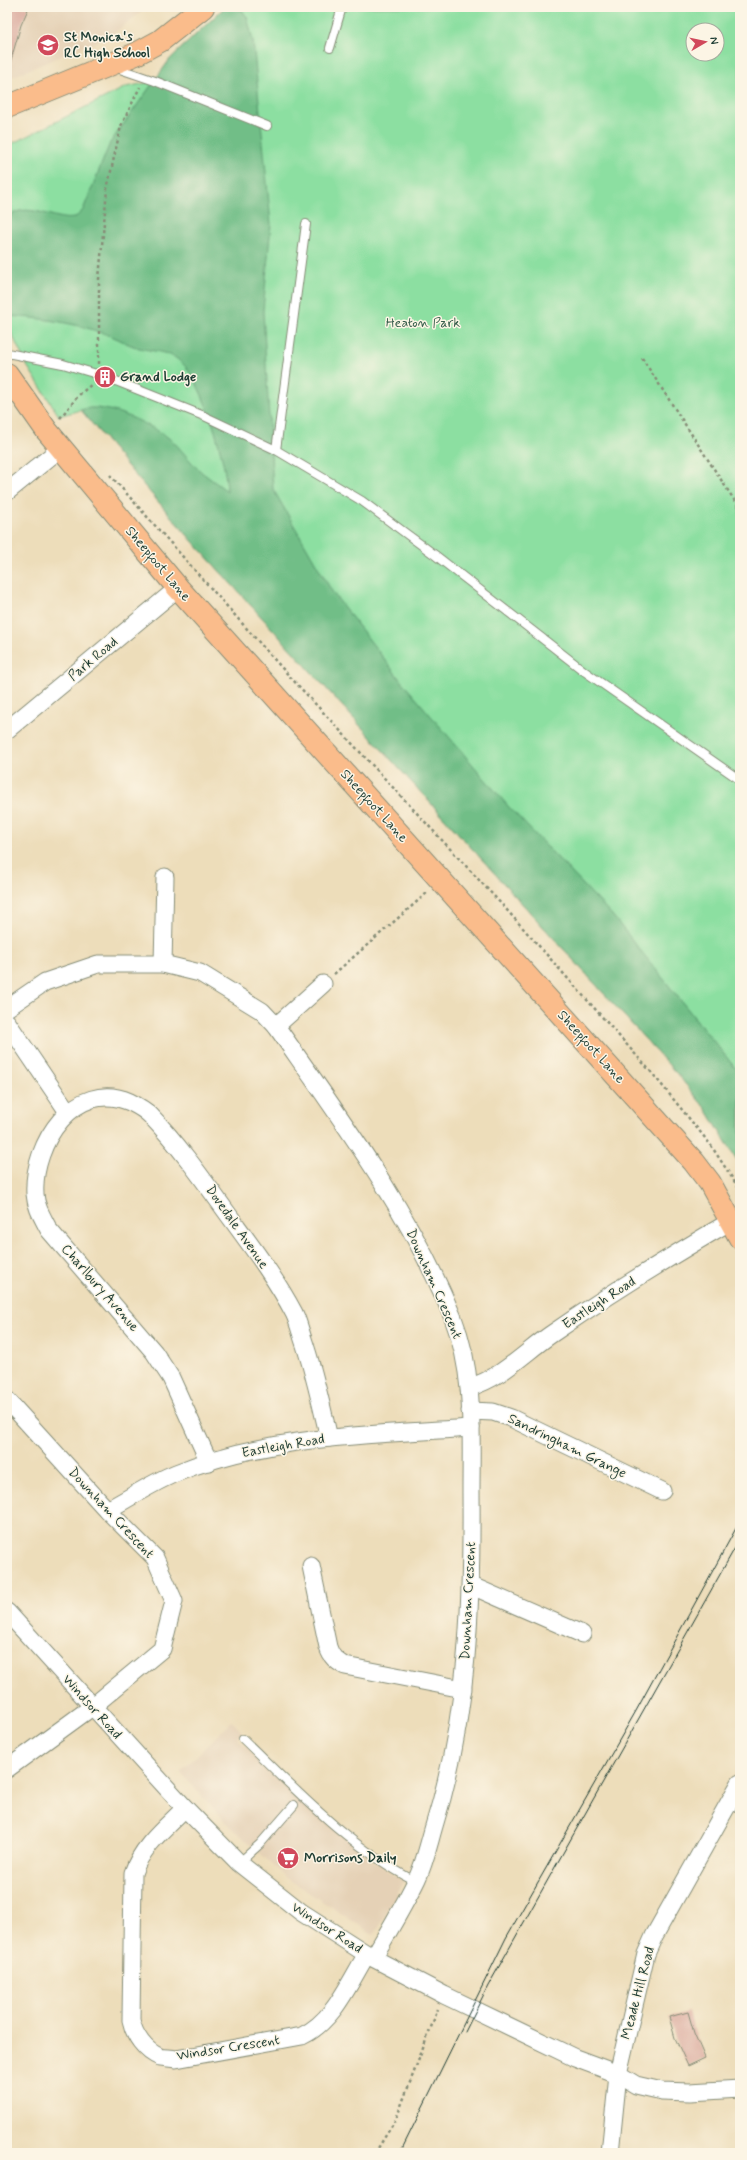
<svg xmlns="http://www.w3.org/2000/svg" width="747" height="2160" font-family="Mynerve,sans-serif">
<style>
.built{fill:#e5d1b6}
.green{fill:#8cdfa1;stroke:#568e6a;fill-rule:evenodd}
.forest{fill:#71be87;stroke:#487e5e}
.building{fill:#daa99c}
.lines{fill:none;stroke-linecap:round;stroke-linejoin:round}
.service-casing{stroke:#868d77;stroke-width:10}
.minor-casing{stroke:#868d77;stroke-width:19}
.primary-casing{stroke:#868d77;stroke-width:24}
.path{stroke:#868d77;stroke-width:2.5;stroke-dasharray:3 3;stroke-linecap:butt}
.service{stroke:#fff;stroke-width:8}
.minor{stroke:#fff;stroke-width:17}
.primary{stroke:#fabc8b;stroke-width:22}
.tram{stroke:#1f3d34;stroke-width:1}
.labels{text-anchor:middle;dominant-baseline:central;stroke-width:3;stroke-linejoin:round;paint-order:stroke}
.poi-label{font-size:14px;font-weight:bold;fill:#1f3d34;stroke:#fcf5e5;text-anchor:start}
.park-label{font-size:14px;fill:#355d4a;stroke:#fcf5e5}
.street-label{font-size:14px;fill:#1f3d34;stroke:#fcf5e5}
</style>
<rect width="100%" height="100%" fill="#fcf5e5"/>
<filter id="ink" filterUnits="userSpaceOnUse"><feTurbulence type="fractalNoise" baseFrequency=".025" numOctaves="2"/><feDisplacementMap in="SourceGraphic" scale="8" xChannelSelector="R" yChannelSelector="G"/><feConvolveMatrix kernelMatrix="1 2 1 2 8 2 1 2 1" color-interpolation-filters="sRGB"/></filter>
<filter id="wash" filterUnits="userSpaceOnUse"><feTurbulence type="fractalNoise" baseFrequency=".012" numOctaves="4" result="noise"/><feDisplacementMap in="SourceGraphic" scale="16" xChannelSelector="R" yChannelSelector="G"/><feGaussianBlur stdDeviation="0.9" result="paint"/><feColorMatrix in="noise" values="0 0 0 0 0 0 0 0 0 0 0 0 0 0 0 0 0 1.4 0 .05"/><feComposite in="paint" operator="in"/></filter>
<g filter="url(#wash)">
<rect width="100%" height="100%" fill="#edddba"/>
<g class="built">
<polygon points="7,7 147,7 113,34 7,79"/>
<polygon points="232,1721 242,1732 237,1738 292,1791 369,1858 404,1882 374,1935 288,1879 225,1821 180,1772"/>
</g>
<path class="green" d="M225 7H740V1165L706 1109 678 1075 195 544 129 468 81 410 59 416 26 364 7 324V146L126 87 155 81 170 59ZM693 30H717V54H693Z"/>
<path class="forest" d="M225 7 241 9 247 17 253 41 271 224 263 311 273 489 333 593 402 682 508 806 612 915 740 1074V1165L706 1109 678 1075 195 544 129 468 81 410C103 401 147 423 166 436 178 444 186 457 196 467 205 476 217 483 227 491 226 461 204 382 181 362 168 350 151 352 136 347 127 344 119 339 111 336 78 323 42 318 7 316V219C24 198 56 222 73 218 77 217 80 213 83 210L110 143 170 59Z"/>
<g id="blocks">
<g class="building">
<polygon points="7,7 29,7 21,25 10,63 7,62"/>
<polygon points="688,2012 694,2033 705,2058 688,2066 675,2038 669,2017"/>
</g>
</g>
</g>
<g filter="url(#ink)">
<use href="#blocks" fill-opacity="0" stroke="#868d77" stroke-width="1"/>
<g class="lines">
<g class="service-casing">
<g id="service">
<polyline points="330,48 342,7"/>
<polyline points="114,67 155,81 267,126"/>
<polyline points="7,353 63,364 100,375"/>
<polyline points="111,379 204,416 276,450 362,501 435,555 584,671 740,780"/>
<polyline points="276,450 306,224"/>
<path d="M243 1739C296 1790 349 1847 415 1881"/>
<polyline points="239,1863 260,1844 294,1805"/>
</g>
</g>
<g class="minor-casing">
<g id="minor">
<polyline points="7,492 61,448"/>
<polyline points="7,730 178,588"/>
<polyline points="163,964 165,877"/>
<path d="M7 1008 45 982 98 964H163L200 973 262 1011 276 1026C341 1119 410 1211 453 1318 475 1374 471 1433 471 1492 472 1605 468 1718 434 1826 429 1843 425 1862 417 1879 404 1906 388 1932 373 1958"/>
<polyline points="7,1022 68,1112"/>
<polyline points="276,1026 323,984"/>
<path d="M470 1387C502 1378 526 1351 553 1333 611 1293 671 1256 731 1221"/>
<polyline points="7,1400 107,1510 155,1558 174,1601 162,1649 92,1707 7,1769"/>
<polyline points="470,1411 493,1412 511,1418 662,1491"/>
<path d="M209 1462 171 1378 154 1352 49 1230C43 1218 36 1208 35 1194 32 1144 75 1078 130 1102 136 1105 145 1110 150 1115 178 1144 202 1178 225 1210 249 1243 275 1277 294 1313 298 1321 300 1330 303 1339 314 1371 321 1404 329 1438"/>
<path d="M107 1510C130 1498 153 1482 176 1473 269 1435 373 1435 471 1428"/>
<path d="M311 1566 328 1647C331 1657 336 1661 345 1666L463 1689"/>
<polyline points="472,1586 582,1634"/>
<polyline points="7,1612 185,1808 239,1863 301,1912 373,1958 444,1995 575,2058 618,2074 636,2085 662,2091 690,2092 740,2089"/>
<path d="M185 1808C165 1828 142 1846 133 1873L131 2020C134 2035 145 2051 160 2057 165 2058 171 2058 176 2059L302 2036C334 2021 349 1983 367 1954"/>
<polyline points="610,2153 618,2074 646,1954 654,1936 740,1783"/>
</g>
</g>
<g class="primary-casing">
<g id="primary">
<polyline points="7,107 136,54 160,41 203,7"/>
<polyline points="7,374 47,431 178,588 694,1162 710,1183 740,1238"/>
</g>
</g>
<g class="path">
<polyline points="642,358 740,509"/>
<polyline points="99,364 99,279 107,189 121,126 140,87"/>
<polyline points="60,418 79,395 92,384"/>
<polyline points="110,475 281,667 506,909 652,1073 710,1144 740,1190"/>
<polyline points="334,974 428,892"/>
<polyline points="375,2153 396,2119 438,2009"/>
</g>
<use href="#service" class="service"/>
<use href="#minor" class="minor"/>
<use href="#primary" class="primary"/>
<g class="tram">
<polyline points="465,2032 488,1986 740,1539"/>
<polyline points="400,2153 506,1938 636,1711 740,1521"/>
</g>
</g>
</g>
<defs>
<g id="school-disc" transform="scale(1.15)"><circle r="9.5" fill="#d1495b" stroke="#fcf5e5"/><path d="M0-5L7-2L0 1L-7-2ZM-4 1L0 2.5L4 1V4Q0 6-4 4Z" fill="#fff"/></g>
<g id="building-disc" transform="scale(1.15)"><circle r="9.5" fill="#d1495b" stroke="#fcf5e5"/><path d="M-4-6H4V6H1V3H-1V6H-4ZM-2.5-4.3h1.7v1.8h-1.7ZM.8-4.3h1.7v1.8H.8ZM-2.5-1h1.7V.8h-1.7ZM.8-1h1.7V.8H.8Z" fill="#fff"/></g>
<g id="supermarket-disc" transform="scale(1.15)"><circle r="9.5" fill="#d1495b" stroke="#fcf5e5"/><path d="M-6-5.5h2.5l.6 2H6L4.5 2H-2.5L-4.4-4H-6ZM-1.5 3.2a1.3 1.3 0 1 0 .1 0ZM3 3.2a1.3 1.3 0 1 0 .1 0Z" fill="#fff"/></g>
</defs>
<g fill-rule="evenodd">
<use href="#school-disc" x="48" y="45"/>
<use href="#building-disc" x="105" y="377"/>
<use href="#supermarket-disc" x="288" y="1858"/>
</g>
<g class="labels">
<g class="poi-label">
<text x="64" y="37">St Monica's<tspan x="64" dy="16">RC High School</tspan></text>
<text x="120" y="377">Grand Lodge</text>
<text x="304" y="1858">Morrisons Daily</text>
</g>
<g class="park-label">
<text x="423" y="323">Heaton Park</text>
</g>
<g class="street-label">
<text transform="translate(158 564) rotate(50)">Sheepfoot Lane</text>
<text transform="translate(93 659) rotate(-40)">Park Road</text>
<text transform="translate(374 806) rotate(48)">Sheepfoot Lane</text>
<text transform="translate(591 1047) rotate(48)">Sheepfoot Lane</text>
<text transform="translate(237 1227) rotate(55)">Dovedale Avenue</text>
<text transform="translate(434 1284) rotate(66)">Downham Crescent</text>
<text transform="translate(100 1288) rotate(49)">Charlbury Avenue</text>
<text transform="translate(599 1303) rotate(-33)">Eastleigh Road</text>
<text transform="translate(283 1446) rotate(-10)">Eastleigh Road</text>
<text transform="translate(567 1446) rotate(26)">Sandringham Grange</text>
<text transform="translate(111 1513) rotate(47)">Downham Crescent</text>
<text transform="translate(468 1601) rotate(-87)">Downham Crescent</text>
<text transform="translate(92 1707) rotate(48)">Windsor Road</text>
<text transform="translate(327 1928) rotate(33)">Windsor Road</text>
<text transform="translate(638 1993) rotate(-75)">Meade Hill Road</text>
<text transform="translate(228 2048) rotate(-9)">Windsor Crescent</text>
</g>
</g>
<rect width="747" height="2160" fill="none" stroke="#fcf5e5" stroke-width="24"/>
<g transform="translate(705 42) rotate(81)"><circle r="19" fill="#fcf5e5" stroke="#a4ab9e"/>
<path d="M0-3L7 15L0 10L-7 15Z" fill="#d1495b"/>
<text y="-6" font-size="11" font-weight="bold" text-anchor="middle" fill="#1f3d34">N</text>
</g>
</svg>
